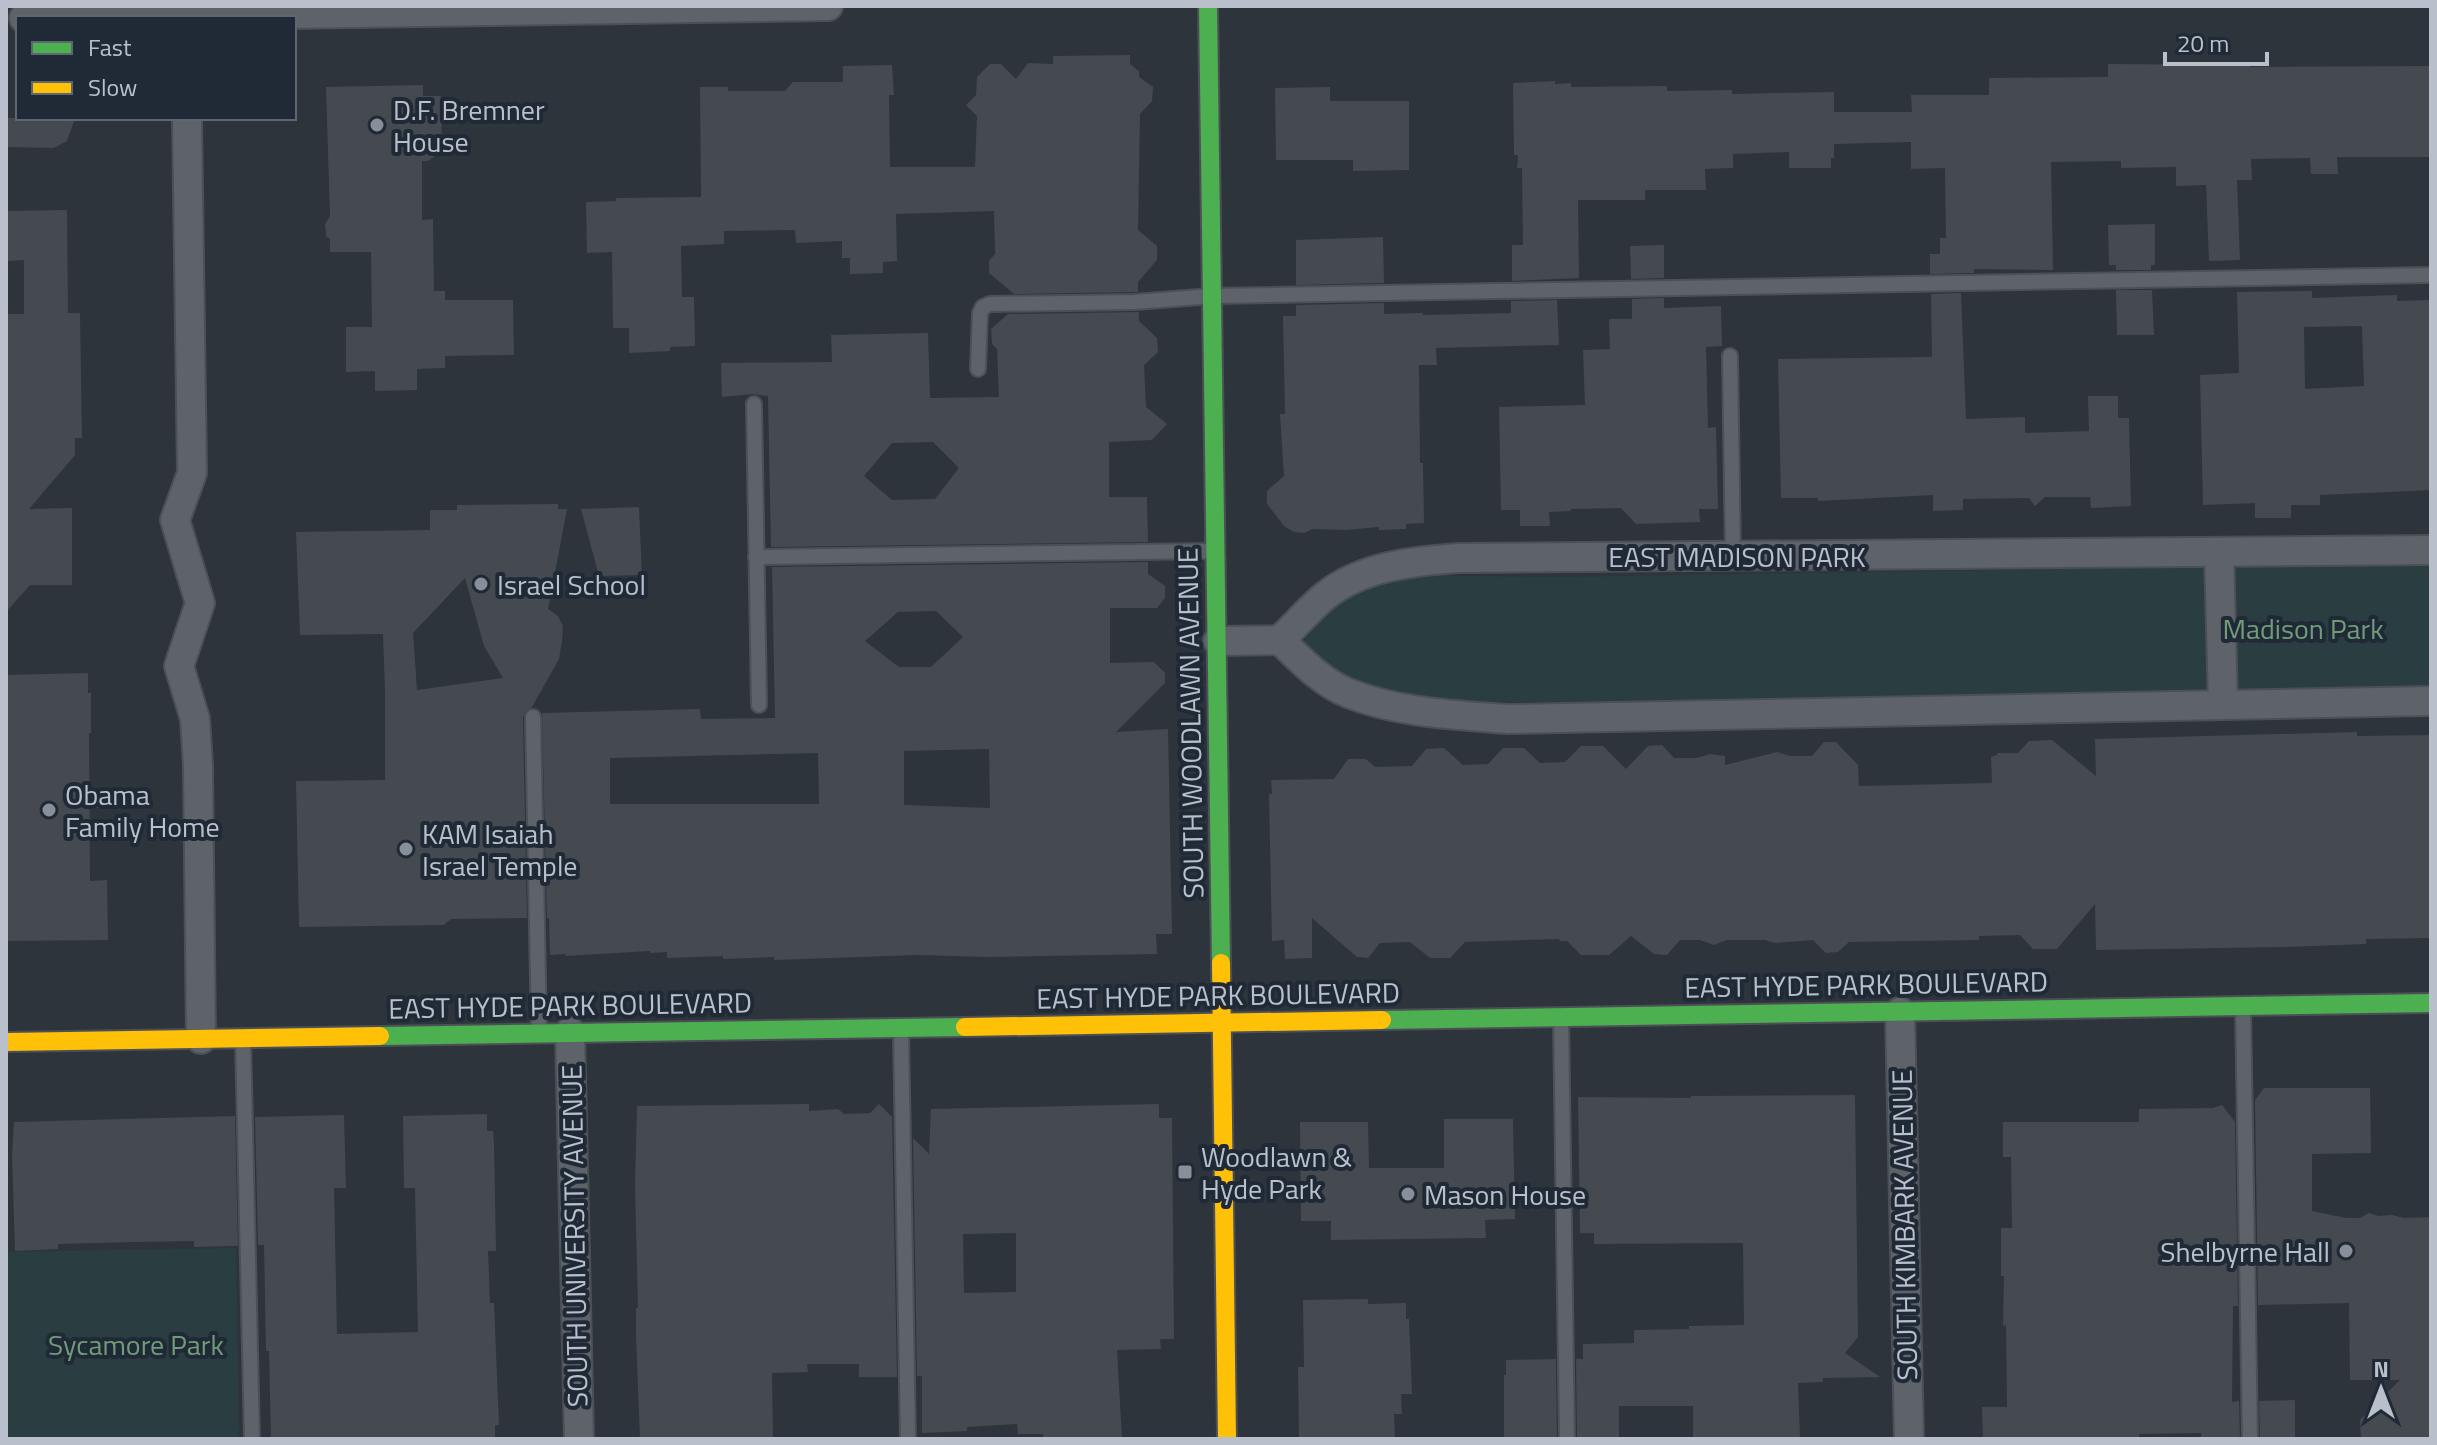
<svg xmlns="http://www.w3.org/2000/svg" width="2437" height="1445" font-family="'Titillium Web',sans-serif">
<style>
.green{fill:#2a3e42}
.building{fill:#444a50;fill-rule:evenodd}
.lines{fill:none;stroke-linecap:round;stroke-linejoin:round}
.lane-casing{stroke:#4c5056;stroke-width:18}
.street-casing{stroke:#4c5056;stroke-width:32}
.fast-casing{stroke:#4c5056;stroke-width:22}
.slow-casing{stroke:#4c5056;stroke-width:22}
.path{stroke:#5b6166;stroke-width:5;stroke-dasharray:6 6;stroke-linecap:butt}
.lane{stroke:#5e6269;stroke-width:14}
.street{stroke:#5e6269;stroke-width:28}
.fast{stroke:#4caf50;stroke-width:18}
.slow{stroke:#ffc107;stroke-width:18}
.poi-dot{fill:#888f99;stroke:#202a37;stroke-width:3}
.labels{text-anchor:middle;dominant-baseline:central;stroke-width:8;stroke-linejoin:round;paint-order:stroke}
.poi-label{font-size:28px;fill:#b9c0cb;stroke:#202a37;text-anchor:start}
.street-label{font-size:28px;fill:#b9c0cb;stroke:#202a37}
.park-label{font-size:28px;fill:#719c79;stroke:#202a37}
</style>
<rect width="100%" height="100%" fill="#2d343c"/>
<g class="green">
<path d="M2431 563V690L1541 702C1463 700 1377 708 1314 654 1297 639 1307 627 1321 615 1345 596 1391 579 1422 575 1436 573 1451 576 1465 576 1497 576 1530 577 1562 577Z"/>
<polygon points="236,1248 239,1439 6,1439 6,1252"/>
</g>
<g class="building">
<polygon points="1130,55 1130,64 1139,71 1139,77 1153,87 1152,101 1140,114 1138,230 1157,246 1157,260 1138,282 1138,292 1014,294 989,273 989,261 995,254 994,211 896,214 897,261 883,262 883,273 850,274 850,258 842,258 842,241 796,243 795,230 724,231 724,244 681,246 682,297 694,297 695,346 670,347 670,351 629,353 629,328 613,328 612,252 587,253 586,202 616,201 616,198 701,197 700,87 728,87 728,91 785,91 793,82 843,82 843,66 892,65 894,95 889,95 890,167 975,167 977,116 966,105 976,95 977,77 990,64 1001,64 1016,79 1028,63 1053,64 1053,56"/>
<polygon points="2108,64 2250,65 2250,67 2431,66 2431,157 2337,157 2338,174 2311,174 2310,158 2251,159 2252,180 2237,180 2240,260 2209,261 2206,185 2176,186 2176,167 2121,168 2121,161 2051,162 2053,270 1974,269 1974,273 1930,274 1930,254 1940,254 1940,238 1946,238 1945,168 1911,169 1911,142 1834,144 1834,158 1831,158 1831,168 1789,168 1789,152 1733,154 1733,168 1705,169 1706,190 1645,190 1645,200 1578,200 1579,278 1512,281 1512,245 1523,245 1522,168 1517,168 1518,155 1514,155 1513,83 1555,81 1555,84 1571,83 1571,87 1667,86 1667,91 1732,90 1732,94 1834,92 1834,112 1912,112 1911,95 1989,95 1989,78 2108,77"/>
<polygon points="423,85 423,96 441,96 442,151 428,161 422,161 422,220 433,219 434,291 445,291 445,300 513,300 514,355 445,356 445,368 417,369 417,390 375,391 375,371 346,372 346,327 372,327 371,252 330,252 330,239 326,236 325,224 330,216 326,87"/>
<polygon points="1330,87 1330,101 1409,101 1409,170 1353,171 1353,160 1276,160 1275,88"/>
<polygon points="6,118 75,118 67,141 54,148 6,147"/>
<polygon points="67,210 68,313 80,313 82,438 75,438 75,455 29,509 72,508 72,585 30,585 6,612 6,314 24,314 24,260 6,261 6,211"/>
<polygon points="2155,224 2155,265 2151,265 2151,270 2116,270 2116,265 2109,265 2108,225"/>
<polygon points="1383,237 1384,283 1296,285 1296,240"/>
<polygon points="1664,245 1664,278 1631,279 1630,246"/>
<polygon points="2116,290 2152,290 2154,335 2117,335"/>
<path d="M2312 291V298L2397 295V301L2431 300V490L2320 495V505H2291V518H2255V503L2203 505 2200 375 2239 373 2237 292ZM2362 326 2364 386 2305 389 2304 327Z"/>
<polygon points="1961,293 1966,419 2025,417 2025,433 2089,431 2088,396 2118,396 2118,418 2129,418 2131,506 2091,508 2090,497 2045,497 2035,506 2029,498 1963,499 1963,510 1933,511 1933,495 1818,501 1818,498 1781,498 1778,359 1932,357 1931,294"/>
<polygon points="1664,298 1664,308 1721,306 1722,346 1706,347 1708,428 1716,427 1718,509 1699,509 1700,522 1636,524 1621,508 1571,509 1571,511 1549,512 1550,526 1520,526 1520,510 1501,510 1499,407 1585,405 1583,350 1610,349 1609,319 1632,319 1632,299"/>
<polygon points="1557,300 1559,345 1436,348 1437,365 1419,365 1420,463 1423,463 1424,523 1406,524 1406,529 1379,530 1379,527 1346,530 1313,529 1304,533 1294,532 1284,526 1267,504 1267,491 1284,476 1280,414 1285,414 1283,316 1296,316 1296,305 1384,303 1384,314 1423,313 1423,315 1511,313 1511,301"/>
<path d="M1139 312V321L1157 338 1158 352 1144 365 1146 407 1167 424 1152 440 1109 442V497H1147L1148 542 771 547 768 396 753 394 722 397 721 363 832 362 831 335 928 333 930 398 999 397 997 349 992 344 991 329 1008 314ZM933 442 959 468 935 499 892 500 864 476 892 443Z"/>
<path d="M558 504V509H567L548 609 558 616 563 626 562 641 559 659 532 707 525 712 523 717 527 918 451 919 444 925 299 927 296 781 385 780V691L383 634 300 635 296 532 430 530V510H457V505ZM465 578 484 646 503 678 417 690 413 633Z"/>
<polygon points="639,507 642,575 599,576 581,509"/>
<path d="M1148 562V574L1165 586V598L1157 608H1110V663L1154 662 1165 673V683L1116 732 1168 729 1172 934H1156L1157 954 988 957 917 955 774 960V957L723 959V956L667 958V952L650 953V951L565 956 566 954 550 955 549 918H547L542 713 700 709 701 719 775 718 772 567ZM936 611 963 637 931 667H899L865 641 898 612ZM989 749 990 808 904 805V751ZM818 753 819 804H610V758Z"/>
<polygon points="88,673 88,693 91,693 91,733 89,733 90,881 107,880 108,940 6,941 6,675"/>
<polygon points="2357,732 2357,736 2431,735 2431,938 2366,939 2366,944 2284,947 2096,950 2095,904 2057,949 2033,949 2020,935 1979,936 1979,940 1849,942 1838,952 1826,953 1813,940 1775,943 1765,940 1727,940 1714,945 1700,940 1680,940 1667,955 1654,954 1631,936 1609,955 1581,955 1567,941 1560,941 1559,939 1465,942 1450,958 1430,958 1410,942 1380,943 1368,958 1357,957 1312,918 1312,958 1285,959 1284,940 1272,941 1269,794 1272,794 1271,780 1334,779 1348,759 1366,759 1375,767 1412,766 1426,749 1444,748 1463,765 1488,764 1503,748 1524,748 1540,763 1565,762 1581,746 1603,746 1626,769 1648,746 1662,745 1674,758 1697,758 1710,754 1725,756 1725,765 1777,752 1790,756 1812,756 1824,742 1836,742 1858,765 1859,786 1992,783 1991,757 1997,755 1997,753 2018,753 2029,741 2052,740 2096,776 2095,739"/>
<polygon points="2264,1088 2370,1088 2371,1153 2312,1154 2312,1211 2346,1218 2360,1218 2369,1213 2378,1216 2392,1215 2404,1218 2431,1217 2431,1439 2361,1439 2360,1420 2400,1380 2350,1380 2349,1303 2258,1305 2255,1100"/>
<polygon points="1855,1095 1858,1337 1845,1353 1880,1377 1823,1378 1823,1382 1798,1383 1800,1439 1693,1439 1693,1406 1619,1406 1619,1439 1577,1439 1576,1359 1583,1359 1583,1344 1634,1343 1634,1330 1689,1329 1689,1326 1744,1325 1743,1243 1594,1244 1594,1233 1580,1233 1578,1097 1691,1098 1691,1096"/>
<polygon points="809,1104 809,1111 838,1109 844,1114 870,1113 879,1104 892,1117 897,1377 859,1377 859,1364 807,1364 808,1372 772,1373 773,1439 640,1439 636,1337 636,1308 638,1308 635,1185 637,1106"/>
<path d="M1159 1104V1118H1172L1174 1339H1160L1161 1349 1117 1350 1122 1439H1043V1434H1018L1017 1424 967 1427V1431L922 1433V1376H917L913 1138 929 1154 931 1109ZM1016 1233V1292L964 1293 963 1234Z"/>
<polygon points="2222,1105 2235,1122 2238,1306 2233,1306 2232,1402 2239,1401 2240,1439 2201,1439 2201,1433 2139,1434 2139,1439 1983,1439 1982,1407 2007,1407 2006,1325 2003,1326 2004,1276 2001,1276 2001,1228 2012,1228 2011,1157 2003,1157 2003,1122 2139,1122 2139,1109 2213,1108"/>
<polygon points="487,1114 487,1131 493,1131 494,1143 496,1251 488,1251 490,1303 494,1303 499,1425 495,1425 495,1439 271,1439 269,1351 266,1351 264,1245 258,1245 255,1117 344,1115 346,1188 334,1188 337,1334 418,1332 415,1188 404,1188 403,1116"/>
<polygon points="235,1116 238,1246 194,1247 194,1241 134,1242 58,1244 58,1249 15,1251 12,1156 14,1122"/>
<polygon points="1444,1119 1513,1119 1515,1219 1485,1220 1486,1238 1331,1240 1331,1221 1301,1221 1300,1122 1368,1122 1369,1168 1444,1168"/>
<polygon points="1368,1299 1368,1304 1406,1303 1406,1319 1409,1319 1412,1394 1401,1394 1402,1414 1394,1414 1395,1439 1299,1439 1298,1367 1304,1367 1303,1300"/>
<polygon points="1556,1359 1557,1439 1504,1439 1504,1375 1506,1375 1506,1360"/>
<polygon points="2295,1400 2295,1439 2260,1439 2259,1401"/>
</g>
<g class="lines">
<g class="lane-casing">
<g id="lane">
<polyline points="1730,356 1733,556"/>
<polyline points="978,369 980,313 983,307 990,304 1135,302 1212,296 2431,275"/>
<polyline points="754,404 759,705"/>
<polyline points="756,557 1215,551"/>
<polyline points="533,717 539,1032"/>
<polyline points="2243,1006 2250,1439"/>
<polyline points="1561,1018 1567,1439"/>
<polyline points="901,1032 908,1439"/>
<polyline points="243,1039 252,1439"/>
</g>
</g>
<g class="street-casing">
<g id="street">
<polyline points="24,18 828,6"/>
<polyline points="187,118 192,473 175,520 200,603 179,666 195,719 198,766 201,1039"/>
<polyline points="2219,552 2223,704"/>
<path d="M1280 640C1301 660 1321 682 1348 693 1398 713 1455 715 1508 719L2431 701"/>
<path d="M1218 641 1280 640C1295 626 1309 609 1325 596 1362 566 1414 561 1460 558L2431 550"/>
<polyline points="1900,1012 1909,1439"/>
<polyline points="570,1032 579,1439"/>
</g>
</g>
<g class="fast-casing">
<g id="fast">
<polyline points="1208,6 1221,963"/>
<polyline points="1382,1020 2431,1003"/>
<polyline points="380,1036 965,1027"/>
</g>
</g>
<g class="slow-casing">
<g id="slow">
<polyline points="1221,963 1227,1439"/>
<polyline points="965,1027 1382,1020"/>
<polyline points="6,1042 380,1036"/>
</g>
</g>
<polyline class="path" points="93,805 147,804"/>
<use href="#lane" class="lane"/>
<use href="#street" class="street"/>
<use href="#fast" class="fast"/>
<use href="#slow" class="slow"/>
</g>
<g class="poi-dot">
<circle cx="377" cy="125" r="8"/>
<circle cx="481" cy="584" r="8"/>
<circle cx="49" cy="810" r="8"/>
<circle cx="406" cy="849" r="8"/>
<rect x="1177" y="1164" width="16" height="16" rx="4"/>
<circle cx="1408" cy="1194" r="8"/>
<circle cx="2346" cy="1251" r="8"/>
</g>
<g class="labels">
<g class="poi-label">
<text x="393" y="109">D.F. Bremner<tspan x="393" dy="32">House</tspan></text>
<text x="497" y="584">Israel School</text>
<text x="65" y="794">Obama<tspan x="65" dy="32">Family Home</tspan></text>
<text x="422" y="833">KAM Isaiah<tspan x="422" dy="32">Israel Temple</tspan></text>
<text x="1201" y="1156">Woodlawn &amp;<tspan x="1201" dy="32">Hyde Park</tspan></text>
<text x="1424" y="1194">Mason House</text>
<text x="2330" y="1251" text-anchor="end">Shelbyrne Hall</text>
</g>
<g class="street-label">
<text x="1737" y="556">EAST MADISON PARK</text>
<text transform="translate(1190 723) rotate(-91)">SOUTH WOODLAWN AVENUE</text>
<text transform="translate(1866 984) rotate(-1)">EAST HYDE PARK BOULEVARD</text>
<text transform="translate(1218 995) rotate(-1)">EAST HYDE PARK BOULEVARD</text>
<text transform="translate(570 1005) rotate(-1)">EAST HYDE PARK BOULEVARD</text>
<text transform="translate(1904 1225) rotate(-91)">SOUTH KIMBARK AVENUE</text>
<text transform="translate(574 1236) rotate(-91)">SOUTH UNIVERSITY AVENUE</text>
</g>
<g class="park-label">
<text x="2303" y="628">Madison Park</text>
<text x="136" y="1344">Sycamore Park</text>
</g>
</g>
<rect width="2437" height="1445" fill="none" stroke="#b9c0cb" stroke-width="16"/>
<rect x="16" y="16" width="280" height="104" fill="#202a37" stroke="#5d6672" stroke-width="2"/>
<rect x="32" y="42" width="40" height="12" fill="#4caf50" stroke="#5d6672" stroke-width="2"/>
<text x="88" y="56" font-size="24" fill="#b9c0cb">Fast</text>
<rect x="32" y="82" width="40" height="12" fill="#ffc107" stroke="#5d6672" stroke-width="2"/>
<text x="88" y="96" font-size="24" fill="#b9c0cb">Slow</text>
<g transform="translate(2381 1389)" stroke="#202a37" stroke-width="6" paint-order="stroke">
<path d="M0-6L14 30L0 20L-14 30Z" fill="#b9c0cb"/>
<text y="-12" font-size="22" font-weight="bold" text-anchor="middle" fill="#b9c0cb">N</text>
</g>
<path d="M2165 52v12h102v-12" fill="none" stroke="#b9c0cb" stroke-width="4"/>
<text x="2177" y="52" font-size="24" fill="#b9c0cb" stroke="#202a37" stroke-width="6" paint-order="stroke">20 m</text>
</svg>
